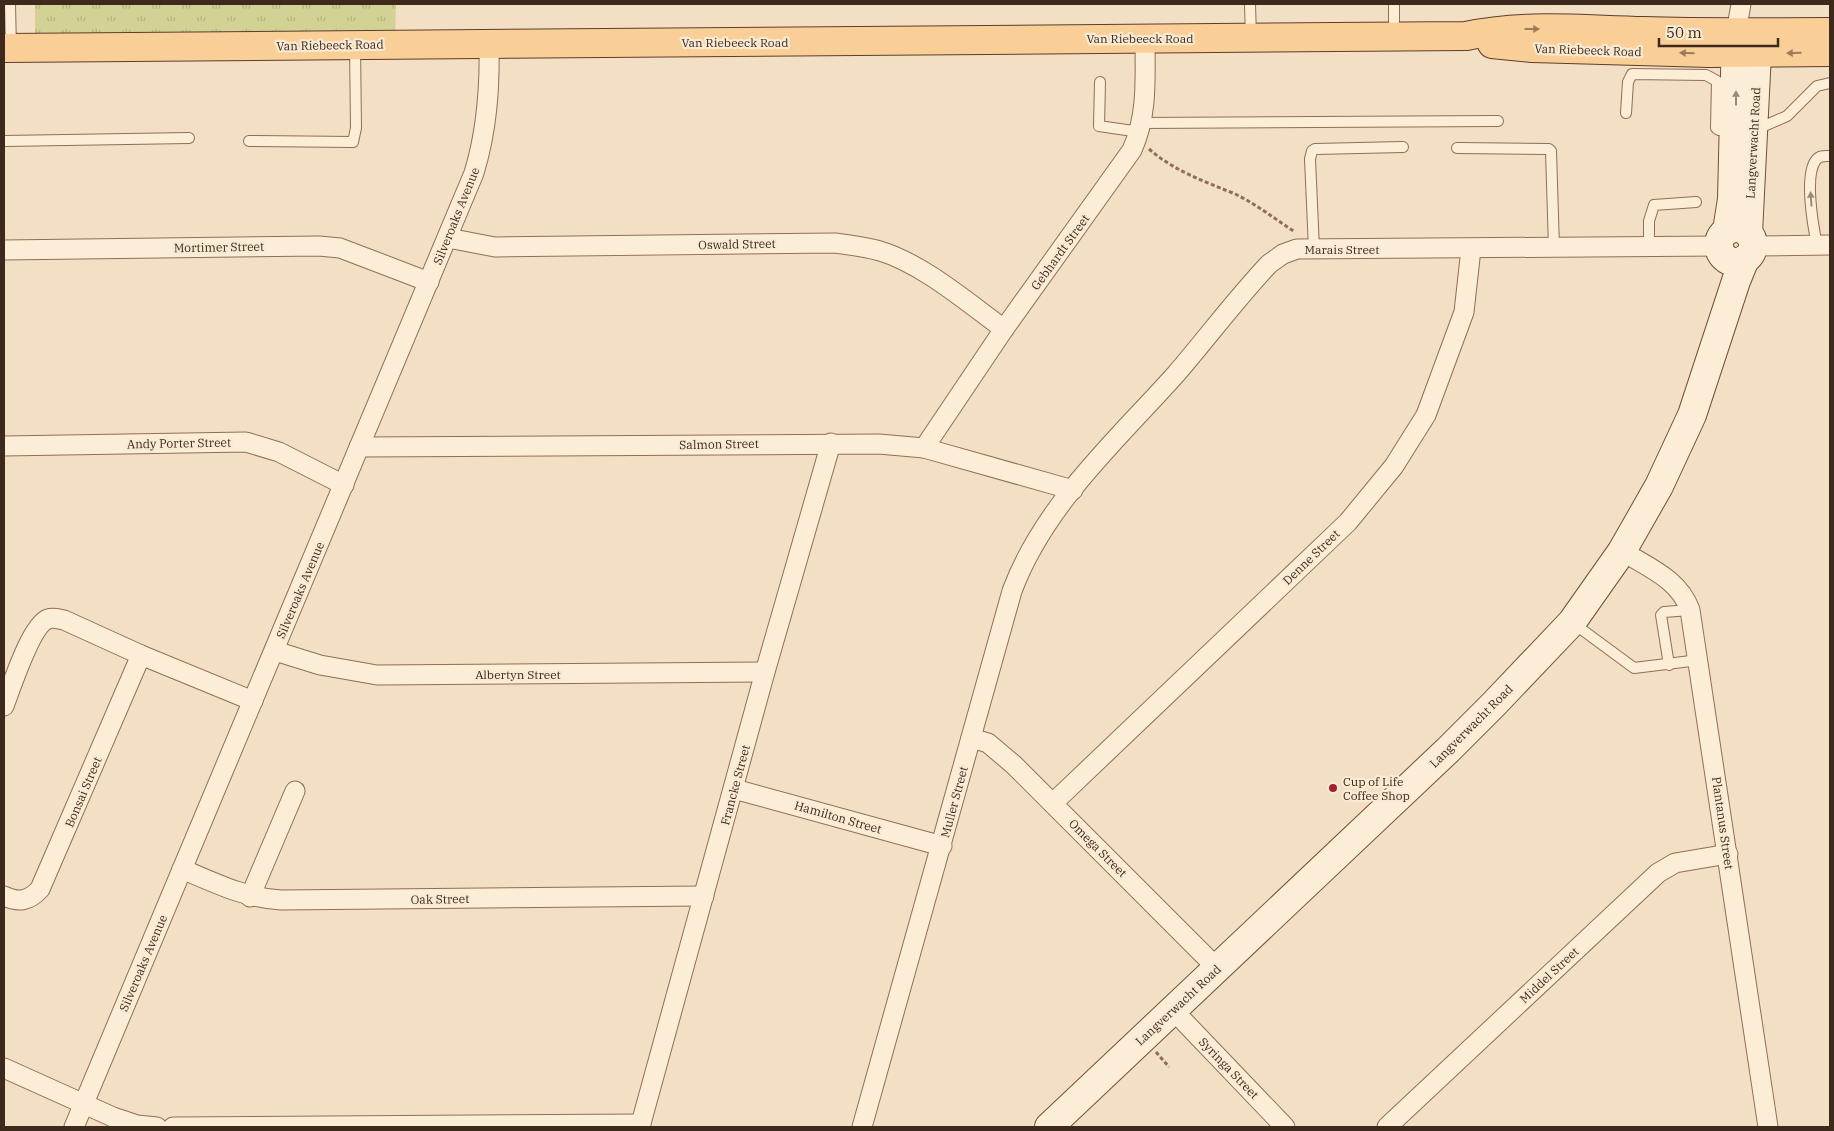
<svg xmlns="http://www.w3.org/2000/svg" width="1834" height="1131" font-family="'IBM Plex Serif',serif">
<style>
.park{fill:url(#park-tufts)}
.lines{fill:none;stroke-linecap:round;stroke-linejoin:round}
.lane-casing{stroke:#906e57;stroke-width:12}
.street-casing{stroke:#906e57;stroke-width:21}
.secondary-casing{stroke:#724f3a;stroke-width:30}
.primary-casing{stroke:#5d3d2c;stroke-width:30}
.path{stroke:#906e57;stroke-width:3;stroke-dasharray:4 2.5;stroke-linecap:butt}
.lane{stroke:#fcedd7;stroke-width:10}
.street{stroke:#fcedd7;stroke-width:19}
.secondary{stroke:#fcedd7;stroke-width:28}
.primary{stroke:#facf97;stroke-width:28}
.oneway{fill:#9c7c5a}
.oneway2{fill:#9d8b7a}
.poi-dot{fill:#a61f31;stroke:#f9ead3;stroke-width:2}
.labels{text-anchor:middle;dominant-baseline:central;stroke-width:4.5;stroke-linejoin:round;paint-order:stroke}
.street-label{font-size:12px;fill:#3e291d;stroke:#f9ead3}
.poi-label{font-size:12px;fill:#3e291d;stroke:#f9ead3;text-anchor:start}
</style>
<defs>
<pattern id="park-tufts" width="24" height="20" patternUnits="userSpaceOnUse" patternTransform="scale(1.25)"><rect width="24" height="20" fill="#d3d295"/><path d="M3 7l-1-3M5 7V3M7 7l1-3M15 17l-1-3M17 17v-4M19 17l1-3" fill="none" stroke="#b6b480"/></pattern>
</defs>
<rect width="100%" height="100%" fill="#f3dfc3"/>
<polygon class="park" points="35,4 396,4 395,44 35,48"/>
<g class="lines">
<g class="lane-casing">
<g id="lane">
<polyline points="10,4 11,48"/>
<polyline points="1250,4 1251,38"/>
<polyline points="1394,35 1394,4"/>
<polyline points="1100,82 1099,126 1140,132"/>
<polyline points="1626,113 1628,82 1632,74 1706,75 1717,81 1716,128 1719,130 1733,131"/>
<polyline points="1141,123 1498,121"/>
<polyline points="1755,130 1787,116 1817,86 1830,83"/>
<polyline points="4,141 189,138"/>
<polyline points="249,141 353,142 356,128 355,46"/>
<polyline points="1457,148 1549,149 1551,151 1554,248"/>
<path d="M1817 245C1813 226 1804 175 1816 160 1820 155 1825 156 1830 156"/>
<polyline points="1649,247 1649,221 1654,205 1696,202"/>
<polyline points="1314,249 1310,159 1312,151 1315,149 1403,147"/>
<polyline points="1573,623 1634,668 1699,660"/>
<polyline points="1669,665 1661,615 1664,612 1690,610"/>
</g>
</g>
<g class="street-casing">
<g id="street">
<polyline points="1736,33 1741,4"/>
<path d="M448 238 495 247 835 243C850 245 865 247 880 251 923 264 968 303 1004 329"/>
<polyline points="1753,246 1830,245"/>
<polyline points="4,250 319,246 340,248 429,282"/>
<polyline points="4,446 246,442 279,452 344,485"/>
<polyline points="359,447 879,444 924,448 1073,490"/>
<path d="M924 448 1004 329 1132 150C1148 115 1145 77 1145 38"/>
<path d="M1622 551C1649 568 1679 579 1690 610L1768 1127"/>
<polyline points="275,651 320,665 377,675 765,672"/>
<path d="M4 706C11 688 31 625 48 619 53 617 59 619 64 620L141 655 253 701"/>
<polyline points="971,738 988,743 1014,765 1217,968"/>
<polyline points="734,789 942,846"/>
<polyline points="1053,803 1348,522 1394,466 1426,415 1464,312 1471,249"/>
<path d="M182 869C215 883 245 898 281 900L704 896"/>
<path d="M4 896C19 903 29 901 40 889L141 655"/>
<polyline points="250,897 295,791"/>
<polyline points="1173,1010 1285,1127"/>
<polyline points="4,1068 113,1117 137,1125 157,1127"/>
<path d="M74 1127 474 173C487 130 490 89 489 44"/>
<polyline points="173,1127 641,1124"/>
<polyline points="640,1127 765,672 831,443"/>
<path d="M862 1127 1012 591C1044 505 1116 441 1176 374 1207 338 1236 299 1269 264L1283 254 1297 249 1719 246"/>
<polyline points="1387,1127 1658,873 1675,863 1728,854"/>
</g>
</g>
<g class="secondary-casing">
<g id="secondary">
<circle cx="1736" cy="245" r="17"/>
<polyline points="1727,231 1732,199 1736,33"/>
<polyline points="1748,233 1758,33"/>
<polyline points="1049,1127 1448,750 1494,704 1572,622 1622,551 1659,486 1692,415 1736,281 1745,259"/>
</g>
</g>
<g class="primary-casing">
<g id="primary">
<polyline points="1492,44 1532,48 1709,53 1830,52"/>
<path d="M4 48 1466 36C1524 23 1585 30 1644 31 1706 33 1768 32 1830 32"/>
</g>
</g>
<g class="path">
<path d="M1149 149C1174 171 1204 181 1235 194 1256 204 1275 219 1295 232"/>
<polyline points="1156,1052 1169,1067"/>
</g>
<use href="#lane" class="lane"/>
<use href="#street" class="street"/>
<use href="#secondary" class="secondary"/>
<use href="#primary" class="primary"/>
</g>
<defs><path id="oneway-solid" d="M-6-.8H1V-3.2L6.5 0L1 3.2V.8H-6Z" transform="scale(1.25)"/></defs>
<g class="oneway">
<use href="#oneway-solid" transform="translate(1532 29)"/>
<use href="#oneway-solid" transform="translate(1687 53) rotate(-178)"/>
<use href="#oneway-solid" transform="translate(1794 53) rotate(179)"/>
</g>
<g class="oneway2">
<use href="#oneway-solid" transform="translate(1736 98) rotate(-90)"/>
<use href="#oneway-solid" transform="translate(1811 199) rotate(-94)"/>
</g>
<circle class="poi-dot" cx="1333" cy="788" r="5"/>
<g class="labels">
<g class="street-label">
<text x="1140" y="38">Van Riebeeck Road</text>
<text x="735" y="42">Van Riebeeck Road</text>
<text transform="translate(330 45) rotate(-1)">Van Riebeeck Road</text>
<text transform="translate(1588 50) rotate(2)">Van Riebeeck Road</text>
<text transform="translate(1753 143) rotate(-87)">Langverwacht Road</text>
<text transform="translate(456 216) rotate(-68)">Silveroaks Avenue</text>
<text transform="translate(737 244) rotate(-1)">Oswald Street</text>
<text transform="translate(219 247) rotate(-1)">Mortimer Street</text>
<text x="1342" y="249">Marais Street</text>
<text transform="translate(1060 252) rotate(-54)">Gebhardt Street</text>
<text transform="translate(179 443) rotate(-1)">Andy Porter Street</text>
<text transform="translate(719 444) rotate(-1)">Salmon Street</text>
<text transform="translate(1311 557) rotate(-44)">Denne Street</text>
<text transform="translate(300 590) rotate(-67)">Silveroaks Avenue</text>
<text x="518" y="674">Albertyn Street</text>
<text transform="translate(1471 726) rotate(-45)">Langverwacht Road</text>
<text transform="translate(735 785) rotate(-75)">Francke Street</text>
<text transform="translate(83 792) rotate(-67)">Bonsai Street</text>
<text transform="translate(954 802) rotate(-75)">Muller Street</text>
<text transform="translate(838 817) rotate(16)">Hamilton Street</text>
<text transform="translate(1723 823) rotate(82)">Plantanus Street</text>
<text transform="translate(1098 848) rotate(45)">Omega Street</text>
<text transform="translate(440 899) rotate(-1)">Oak Street</text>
<text transform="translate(143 963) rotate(-67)">Silveroaks Avenue</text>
<text transform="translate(1549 975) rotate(-43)">Middel Street</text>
<text transform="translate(1178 1005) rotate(-43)">Langverwacht Road</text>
<text transform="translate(1229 1068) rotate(46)">Syringa Street</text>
</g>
<g class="poi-label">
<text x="1343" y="781">Cup of Life<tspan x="1343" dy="14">Coffee Shop</tspan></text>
</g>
</g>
<rect width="1834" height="1131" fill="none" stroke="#3e291d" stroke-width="10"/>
<path d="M1659 38v8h119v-8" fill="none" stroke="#3e291d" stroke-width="2.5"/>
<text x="1666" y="38" font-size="15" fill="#3e291d" stroke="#f9ead3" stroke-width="4" paint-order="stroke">50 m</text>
</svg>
